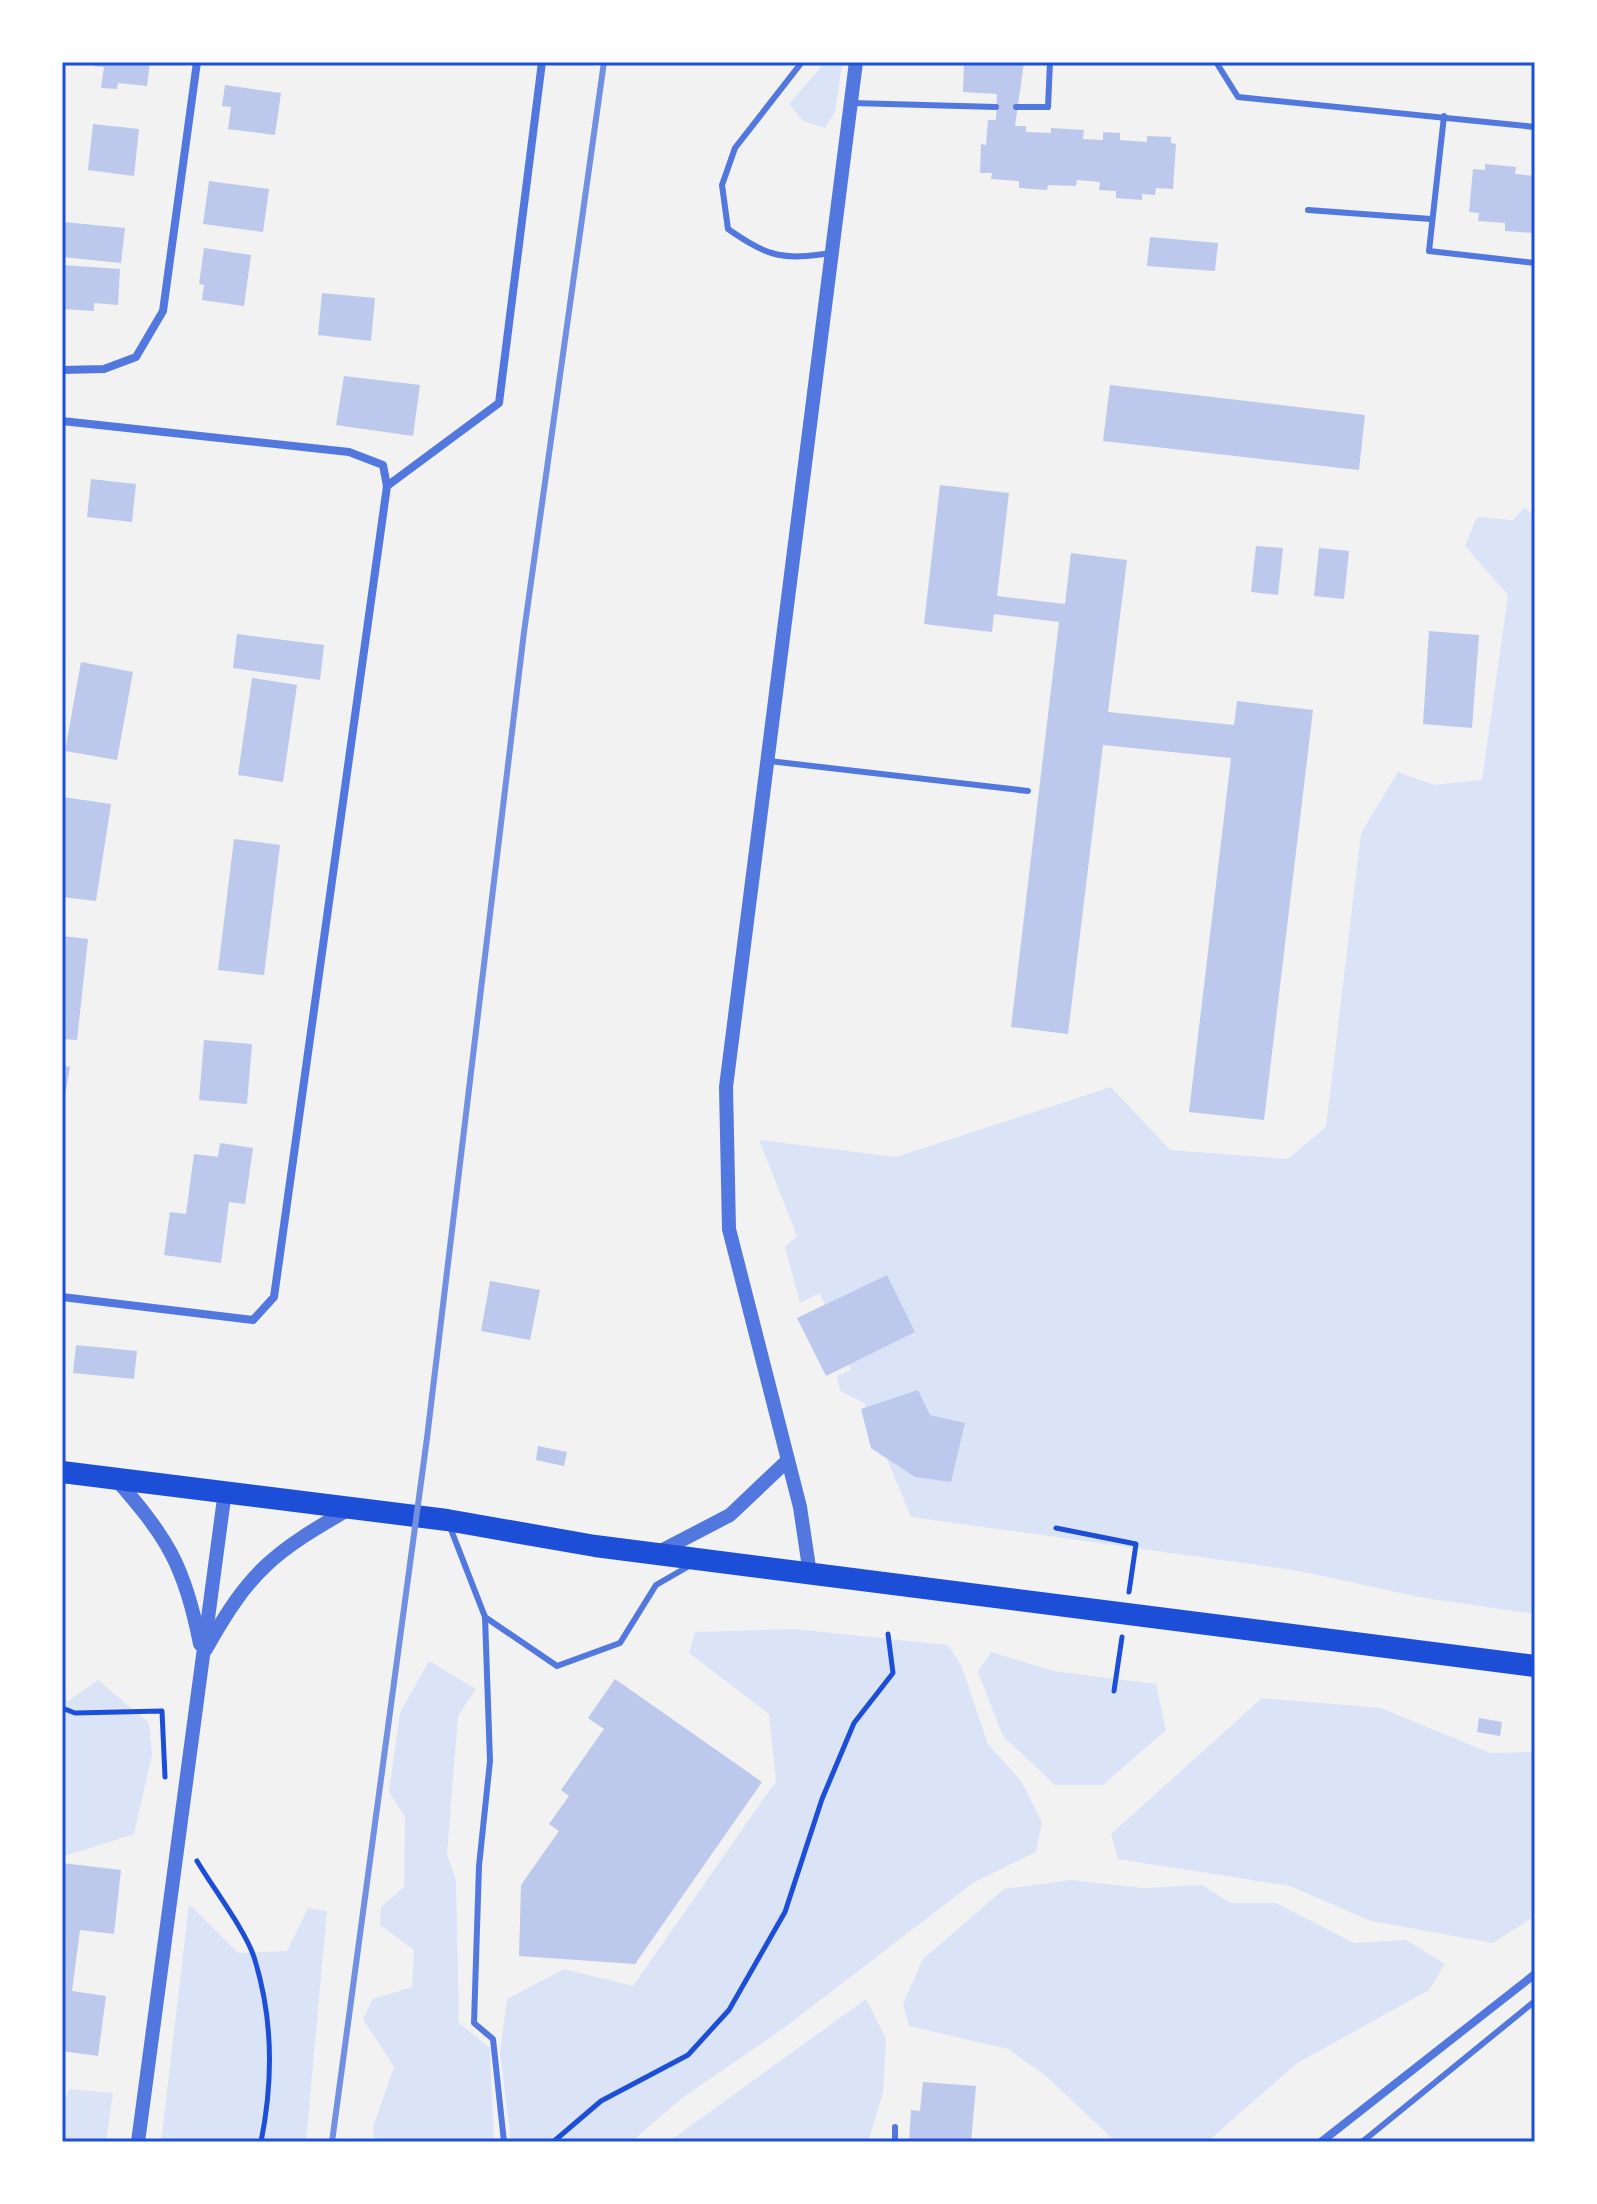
<svg xmlns="http://www.w3.org/2000/svg" width="1597" height="2204" font-family="'Open Sans',sans-serif">
<style>
.green{fill:#dbe4f7}
.building{fill:#bdc9ec}
.lines{fill:none;stroke-linecap:round;stroke-linejoin:round}
.path{stroke:#1d4ed8;stroke-width:5}
.service{stroke:#5277de;stroke-width:6}
.minor{stroke:#5277de;stroke-width:8}
.tertiary{stroke:#5277de;stroke-width:14}
.trunk{stroke:#1d4ed8;stroke-width:22}
.rail{stroke:#7290e2;stroke-width:6}
.neatline{fill:none;stroke:#1d4ed8;stroke-width:3}
</style>
<rect width="100%" height="100%" fill="#f2f2f2"/>
<g class="green">
<polygon points="825,62 842,64 835,112 825,128 803,121 789,104"/>
<polygon points="1525,507 1535,518 1535,1614 1425,1598 1294,1570 911,1517 864,1403 840,1391 837,1376 851,1370 820,1293 800,1303 785,1247 797,1236 759,1140 896,1157 1111,1087 1170,1150 1288,1159 1326,1127 1361,833 1398,772 1434,785 1482,780 1508,595 1465,546 1477,517 1513,520"/>
<polygon points="794,1629 948,1645 961,1665 988,1744 1022,1782 1042,1822 1036,1852 973,1883 780,2031 682,2098 631,2142 511,2142 500,2053 507,1999 564,1969 633,1986 776,1781 769,1714 689,1653 695,1632"/>
<polygon points="62,1633 67,1702 98,1680 149,1723 152,1755 134,1834 62,1857"/>
<polygon points="991,1652 1054,1671 1156,1684 1166,1730 1103,1785 1055,1785 1003,1736 978,1672"/>
<polygon points="429,1661 476,1689 458,1716 447,1855 456,1880 459,2023 490,2048 494,2142 374,2142 373,2127 394,2067 363,2019 373,1999 412,1987 414,1950 380,1925 381,1907 404,1887 405,1817 389,1792 400,1713"/>
<polygon points="1262,1698 1381,1708 1490,1753 1535,1752 1535,1916 1493,1943 1371,1921 1290,1886 1118,1859 1111,1834"/>
<polygon points="1071,1880 1144,1888 1202,1885 1231,1903 1276,1903 1354,1943 1406,1940 1445,1964 1429,1990 1296,2064 1207,2142 1116,2142 1046,2076 1008,2049 909,2026 903,2004 923,1959 1004,1889"/>
<polygon points="189,1904 238,1953 287,1951 308,1908 327,1911 306,2142 161,2142"/>
<polygon points="866,1999 886,2039 883,2093 868,2142 668,2142"/>
<polygon points="70,2089 113,2093 106,2142 62,2142 62,2103"/>
</g>
<g class="building">
<polygon points="94,62 150,62 147,86 118,83 117,89 101,88 104,67 93,66"/>
<polygon points="964,62 1024,62 1015,126 1026,126 1026,132 1051,133 1051,128 1084,130 1083,139 1103,140 1103,132 1120,133 1120,140 1147,142 1147,136 1171,137 1171,143 1176,144 1173,189 1156,188 1155,195 1142,194 1142,200 1116,198 1116,191 1099,190 1100,182 1077,180 1076,186 1048,185 1047,190 1019,188 1019,181 991,179 992,173 980,173 981,144 986,145 988,120 996,120 997,94 963,92"/>
<polygon points="225,85 281,93 275,135 228,129 231,107 222,106"/>
<polygon points="93,124 139,129 134,176 88,170"/>
<polygon points="1485,164 1516,167 1515,174 1535,176 1535,233 1505,231 1505,223 1478,221 1479,213 1469,212 1473,169 1485,170"/>
<polygon points="209,181 269,189 263,232 203,224"/>
<polygon points="64,222 125,228 121,263 62,257"/>
<polygon points="1150,237 1218,243 1215,271 1147,266"/>
<polygon points="204,248 251,255 244,306 202,300 204,285 199,284"/>
<polygon points="62,265 120,269 118,305 94,303 94,311 62,309"/>
<polygon points="322,293 375,298 371,341 318,335"/>
<polygon points="344,376 420,385 413,436 336,425"/>
<polygon points="1110,385 1365,415 1359,470 1103,441"/>
<polygon points="91,479 136,484 132,522 87,517"/>
<polygon points="940,485 1009,493 997,596 1065,604 1071,553 1127,560 1108,712 1234,725 1237,701 1313,710 1264,1120 1189,1112 1231,758 1103,745 1068,1034 1011,1027 1059,622 994,614 992,632 924,624"/>
<polygon points="1256,546 1283,548 1278,595 1251,592"/>
<polygon points="1319,548 1349,551 1344,599 1314,596"/>
<polygon points="1429,631 1479,635 1472,728 1423,724"/>
<polygon points="237,634 324,645 320,680 233,668"/>
<polygon points="81,662 133,672 117,760 65,751"/>
<polygon points="252,678 297,685 283,782 238,775"/>
<polygon points="63,797 111,804 96,901 62,897"/>
<polygon points="234,839 280,845 264,975 218,970"/>
<polygon points="62,936 88,939 77,1040 62,1039"/>
<polygon points="204,1040 252,1044 247,1104 199,1100"/>
<polygon points="62,1065 70,1067 64,1101 62,1100"/>
<polygon points="220,1143 253,1148 245,1204 229,1202 221,1263 164,1255 170,1212 186,1214 194,1154 218,1157"/>
<polygon points="887,1275 915,1332 826,1376 797,1318"/>
<polygon points="490,1281 540,1290 530,1340 481,1331"/>
<polygon points="76,1345 137,1351 134,1379 73,1373"/>
<polygon points="918,1390 930,1415 965,1423 951,1482 915,1477 871,1448 861,1409"/>
<polygon points="538,1446 567,1452 564,1466 536,1460"/>
<polygon points="615,1679 762,1782 635,1964 519,1956 521,1885 559,1831 549,1824 569,1796 561,1790 604,1729 588,1718"/>
<polygon points="1479,1718 1502,1722 1500,1736 1477,1732"/>
<polygon points="62,1863 121,1870 114,1934 80,1930 72,1991 106,1996 98,2056 62,2051"/>
<polygon points="923,2082 976,2086 971,2142 909,2142 911,2110 920,2111"/>
</g>
<g class="lines">
<g class="path">
<polyline points="1056,1528 1136,1544 1129,1592"/>
<polyline points="1114,1691 1122,1637"/>
<polyline points="62,1708 75,1713 162,1711 165,1777"/>
<path d="M197 1861C213 1888 245 1930 254 1957 273 2017 273 2082 261 2142"/>
<polyline points="553,2142 601,2101 688,2055 729,2010 785,1912 822,1799 854,1723 893,1673 888,1634"/>
</g>
<g class="service">
<path d="M802 62 735 148 722 185 728 229C770 258 782 260 832 253"/>
<polyline points="1216,62 1238,97 1535,127"/>
<polyline points="852,103 996,107"/>
<polyline points="1016,107 1048,107 1050,62"/>
<polyline points="1444,116 1429,251 1535,263"/>
<polyline points="1308,210 1431,219"/>
<polyline points="769,761 1028,791"/>
<polyline points="450,1527 485,1617 557,1666 620,1643 656,1585 689,1566"/>
<polyline points="485,1617 490,1761 479,1866 474,2023 493,2039 504,2142"/>
<polyline points="895,2127 895,2142"/>
<polyline points="1362,2142 1535,2001"/>
</g>
<g class="minor">
<polyline points="62,370 104,369 136,357 163,311 197,62"/>
<polyline points="62,421 349,452 383,465 387,486 274,1297 253,1320 62,1297"/>
<polyline points="387,486 499,403 542,62"/>
<polyline points="1321,2142 1535,1974"/>
</g>
<g class="tertiary">
<path d="M115 1478C167 1537 185 1566 200 1644"/>
<polyline points="657,1553 730,1515 788,1460"/>
<polyline points="810,1574 800,1507 729,1229 726,1087 856,62"/>
<path d="M206 1649C250 1570 274 1552 351 1508"/>
<polyline points="138,2142 225,1491"/>
</g>
<polyline class="trunk" points="62,1472 447,1520 595,1546 1535,1666"/>
<polyline class="rail" points="332,2142 427,1438 524,632 604,62"/>
</g>
<rect width="1597" height="2204" fill="none" stroke="#ffffff" stroke-width="128"/>
<rect x="64" y="64" width="1469" height="2076" class="neatline"/>
</svg>
